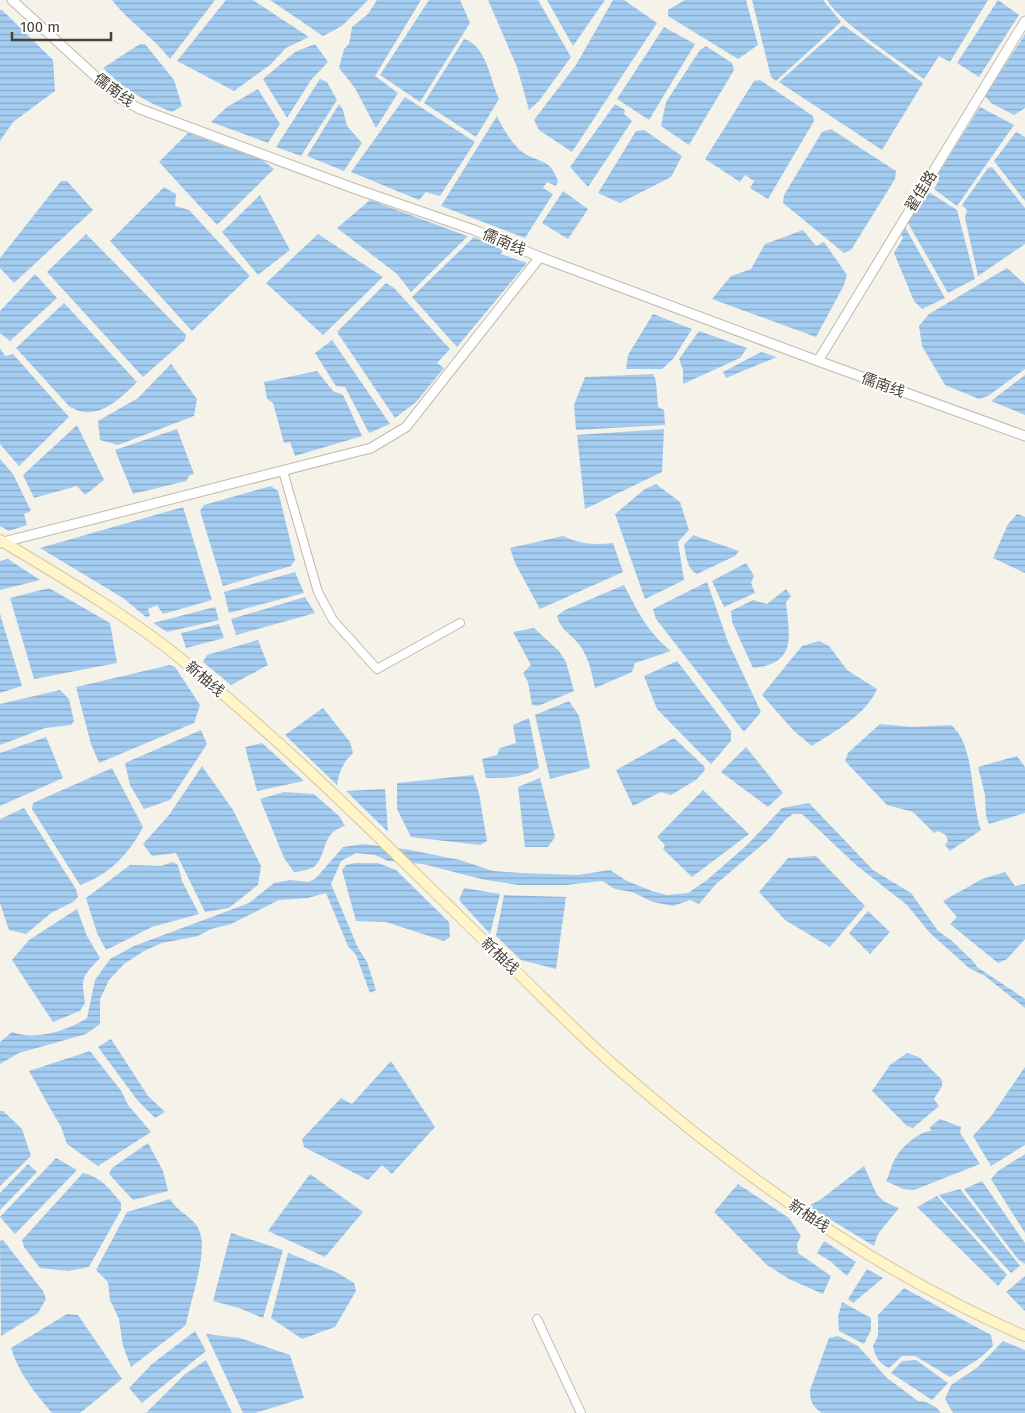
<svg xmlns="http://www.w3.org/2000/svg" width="1025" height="1413" font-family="'Fira Sans','Noto Sans SC',sans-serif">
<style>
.water{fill:url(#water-rules)}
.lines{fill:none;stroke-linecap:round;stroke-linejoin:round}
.minor-casing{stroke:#c1baab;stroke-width:10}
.tertiary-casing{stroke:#c1baab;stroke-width:11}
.secondary-casing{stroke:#d6c998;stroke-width:12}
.minor{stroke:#fff;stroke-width:8}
.tertiary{stroke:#fff;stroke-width:9}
.secondary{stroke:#fff5c9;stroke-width:10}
.labels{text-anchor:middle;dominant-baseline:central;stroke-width:4;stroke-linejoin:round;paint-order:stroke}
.street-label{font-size:15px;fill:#494337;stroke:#fff}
</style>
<defs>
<pattern id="water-rules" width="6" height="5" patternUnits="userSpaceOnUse" patternTransform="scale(1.25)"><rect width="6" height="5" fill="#a4cdf2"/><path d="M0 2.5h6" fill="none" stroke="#88a8c5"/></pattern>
</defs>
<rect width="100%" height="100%" fill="#f5f2e9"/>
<g class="water">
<path d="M112 0H215L170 59C153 37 129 22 112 0Z"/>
<polygon points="226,0 253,0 309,37 286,48 270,65 234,91 177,61"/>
<polygon points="270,0 368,0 342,26 323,36"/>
<polygon points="377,0 421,0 375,76 398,93 376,128 355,88 339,68 344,49 349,44 352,27 368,14"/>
<polygon points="429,0 460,0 470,23 420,102 380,75"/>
<polygon points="488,0 538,0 571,57 539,101 529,110 517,67"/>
<polygon points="547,0 605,0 573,46"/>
<polygon points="613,0 624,0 657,23 572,152 539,130 534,120 576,65"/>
<polygon points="685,0 746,0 758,45 738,59 668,16 668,10"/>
<polygon points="752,0 823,0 841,22 776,81 771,77"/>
<path d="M827 0H988L950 62 939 56 924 79C900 61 840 23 827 0Z"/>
<polygon points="998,0 1019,15 979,77 957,63"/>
<polygon points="0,10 2,10 53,60 55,91 13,122 0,141"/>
<polygon points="843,25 923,83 882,150 779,82"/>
<polygon points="664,27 695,44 649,120 617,99"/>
<polygon points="1025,34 1025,108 1014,115 991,103 985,96"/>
<path d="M464 39C487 46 490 80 499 99L476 137 424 103Z"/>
<path d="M140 44H145L174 80 182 106 172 112C144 101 124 89 103 68Z"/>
<polygon points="315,44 328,62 311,80 287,118 263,79 295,52"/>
<polygon points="706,46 732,63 734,70 689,145 661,126 666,102 700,50"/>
<polygon points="320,79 327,82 337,100 301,156 276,147"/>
<polygon points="760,80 813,116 814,121 768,199 750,188 754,181 745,175 740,182 705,159 754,81"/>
<polygon points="258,89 280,124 268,143 211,122 227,107"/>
<polygon points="405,97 475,142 440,196 426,192 419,200 351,172"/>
<polygon points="339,104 343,110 347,126 362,143 344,171 307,156"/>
<polygon points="615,104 625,110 624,114 632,121 588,187 570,167"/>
<polygon points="980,107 1014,125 957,206 934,189 939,180 938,174"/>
<path d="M497 116C503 129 515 150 529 156 546 164 550 161 558 181L556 186 547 182 543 188 553 194 525 238 441 206Z"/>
<polygon points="831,129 896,171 895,179 851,250 844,253 783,203 784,195 822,132"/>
<polygon points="644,130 682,156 671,177 620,203 598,193 636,131"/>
<polygon points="1016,132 1025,137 1025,201 994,161"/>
<polygon points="188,133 262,160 274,169 217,225 159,162"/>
<polygon points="992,167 1025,208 1025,244 978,276 965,218 967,210 962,205 988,168"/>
<polygon points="61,181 67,181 93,210 14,283 0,268 0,258"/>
<polygon points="164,187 176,194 175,206 189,210 250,276 192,331 110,241"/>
<polygon points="563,191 588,209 568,239 542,223"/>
<polygon points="927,191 957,210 975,279 948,293 908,223"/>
<polygon points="260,195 290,250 258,275 222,232"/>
<polygon points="370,200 467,236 468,236 411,292 397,274 337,228"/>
<polygon points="905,227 945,298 922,309 914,301 894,253 903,238 901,234"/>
<polygon points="803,230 816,246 824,242 847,275 844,285 816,337 712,299 731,276 751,269 765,244"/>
<polygon points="86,234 186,335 185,340 143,377 47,272"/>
<polygon points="318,234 383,277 323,335 266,283"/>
<polygon points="474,237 503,249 501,254 527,263 457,347 412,297"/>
<polygon points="1007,268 1025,284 1025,369 988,396 979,399 945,385 922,346 919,326 929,314"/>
<polygon points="35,274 57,298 10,341 0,333 0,311"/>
<polygon points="386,283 394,288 450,349 437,363 444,368 416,402 395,418 337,332"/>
<path d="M64 303 137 382C120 399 95 424 69 406L16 348Z"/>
<polygon points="653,314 692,329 673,359 662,369 626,369 628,355"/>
<polygon points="699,331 747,348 740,358 683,384 683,370 679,359"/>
<polygon points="332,340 390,424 369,433 345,387 336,386 315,353"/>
<polygon points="0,348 5,356 13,354 69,417 19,466 0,444"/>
<polygon points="761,352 777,357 726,378 723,372"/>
<polygon points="171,364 197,399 194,416 118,445 100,440 98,421 138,398"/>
<polygon points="317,371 333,391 343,395 362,436 295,456 290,442 284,443 273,403 267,399 264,382"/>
<polygon points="653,374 656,381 658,407 664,410 665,425 576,430 574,405 585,377"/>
<polygon points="1025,375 1025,415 991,401"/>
<polygon points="77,425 104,480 85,495 77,486 34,498 23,475"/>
<polygon points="177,429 194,474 190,475 186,481 133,494 115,450"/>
<polygon points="664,429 662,472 585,509 577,435"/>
<polygon points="0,459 13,474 31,511 24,514 27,525 9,531 0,526"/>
<polygon points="656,484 680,502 689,530 678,542 684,580 645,599 615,514 645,489"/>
<polygon points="271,486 278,491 295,560 291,566 223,586 200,511 204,505"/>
<polygon points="183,507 212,600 163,614 157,605 148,609 150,616 146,617 123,598 40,548"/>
<polygon points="1017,514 1025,517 1025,573 993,558 1008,524"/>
<path d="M693 535 739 551 735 556 697 574C687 569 686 556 684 545Z"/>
<path d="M563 536C580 544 594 545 613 543L623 572 540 609 515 563 510 548Z"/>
<polygon points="8,559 40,580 0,590 0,561"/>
<polygon points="746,563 754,576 751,583 755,593 724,607 712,581"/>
<polygon points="295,572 304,593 229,613 224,592"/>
<polygon points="707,582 728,642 761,712 744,732 656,619 653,609"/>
<path d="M624 585C637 610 648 633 671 651L635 663 632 672 595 688C592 674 589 659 581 647 573 635 561 631 557 616L565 610Z"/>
<polygon points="49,588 110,623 117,663 34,679 10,598"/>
<path d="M786 589 791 596 786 602C789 635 798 664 753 668L732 622 731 611 753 600 767 604Z"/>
<polygon points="305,597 315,613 236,635 231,619"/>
<polygon points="215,607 219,620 167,632 153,623"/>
<polygon points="0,614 22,686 0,693"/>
<polygon points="219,624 224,638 186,648 181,633"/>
<polygon points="534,628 559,651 566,662 574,691 538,706 532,705 528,682 523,673 531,665 513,632"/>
<polygon points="258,640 268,665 231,685 203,662 207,655"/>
<path d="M819 641 829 646 847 670 877 689C866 715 834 732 812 746L794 731 762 695 802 646Z"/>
<polygon points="677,661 731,731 731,741 711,764 657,709 644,676"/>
<polygon points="170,665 175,667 200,705 194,723 99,763 91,744 76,687"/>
<polygon points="60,690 69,699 74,721 71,725 45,728 0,745 0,704"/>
<polygon points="569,701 579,716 590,768 550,779 535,715"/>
<path d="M323 708 350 742 353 753C343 762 339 772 337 785L285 735Z"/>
<path d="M529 718 539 768C522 778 506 778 486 778L482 759 497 755 500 748 516 743 513 725Z"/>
<path d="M880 724 912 727 951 725C976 745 970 801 981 830L950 851 945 845 948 841 946 835 938 831 934 833 913 812 887 805 845 761 848 753Z"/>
<polygon points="201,730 207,744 170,800 144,809 130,785 125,763"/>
<polygon points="46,737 63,778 0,806 0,753"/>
<polygon points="674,738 704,766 705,770 696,780 671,795 661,792 633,806 616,770"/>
<polygon points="262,743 304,781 257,791 245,747"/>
<polygon points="746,747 783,793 768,807 721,772"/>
<polygon points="1017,756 1025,767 1025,813 989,824 986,816 985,795 978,767"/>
<polygon points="202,766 233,810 261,866 258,885 229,908 205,912 176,853 152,856 143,844 169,815"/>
<path d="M112 768 143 827C129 854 109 875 80 885L32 809 33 803Z"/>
<polygon points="473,775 479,793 487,841 480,845 411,837 397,809 397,783"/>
<polygon points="540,778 555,837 548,847 525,847 518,787"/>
<polygon points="385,789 388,832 346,791"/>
<polygon points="703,790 749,834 692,877 663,849 665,845 657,837"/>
<path d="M284 792 314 794 340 817 345 826C322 833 328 848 317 864 312 870 301 871 294 872L284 858 260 799Z"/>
<path d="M809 803 873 870 911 893 938 931 952 941 974 962 977 967 1025 999V1008L985 976 969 968 930 933 907 905 856 865 802 814H793L786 819 769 839 715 885 699 904 690 900 673 906 653 902 632 892 615 889 602 881 566 885H518L481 879 423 864 388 861 375 855 356 853 341 861 331 884 358 948 367 962 376 990 370 993 356 955 348 946 326 893 308 898 279 900 231 924 211 929 198 936 162 943 144 951 124 964 109 980 100 999V1024L86 1034 19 1053 0 1064V1042L12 1032C35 1041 67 1031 87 1018L95 980 110 959 134 946 249 903 274 883 290 880 309 882 316 878 343 847 363 844 405 849 460 860 493 871 521 873 578 875 610 870 627 881 652 891 667 895 688 893 707 880 747 845 782 808Z"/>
<polygon points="24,808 76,889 78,897 73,902 51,913 26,934 9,930 0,903 0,819"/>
<polygon points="816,856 865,906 830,947 785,920 759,892 788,858"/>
<polygon points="173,862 178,865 182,881 199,914 152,927 106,950 97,933 86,898 130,865 161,866"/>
<polygon points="355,863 378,863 396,870 449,922 450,937 444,941 386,922 356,921 342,870 346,865"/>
<polygon points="1005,872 1015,886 1025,884 1025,939 1007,959 998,963 950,924 957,917 943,901 982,879"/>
<polygon points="464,888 500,894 490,934 459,900"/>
<polygon points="504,895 566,897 556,969 521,960 496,936"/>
<path d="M77 909 87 936 100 958C82 977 81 977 85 1003L80 1011 53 1022 12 960 29 940Z"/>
<polygon points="868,911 890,932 870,954 849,933"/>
<polygon points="111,1039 148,1096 165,1112 155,1118 138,1101 98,1047"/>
<polygon points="90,1051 122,1092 128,1105 151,1132 98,1166 67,1144 61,1127 29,1071"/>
<polygon points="907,1053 919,1057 942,1080 942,1086 934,1099 939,1106 913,1128 907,1126 872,1091 890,1065"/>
<polygon points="391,1061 435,1127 392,1174 382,1165 368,1180 304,1147 302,1139 341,1098 352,1104"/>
<polygon points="1025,1067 1025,1145 991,1166 973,1136 992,1115"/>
<polygon points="0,1111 3,1111 22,1129 31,1156 0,1186"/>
<path d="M940 1119 961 1127 960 1133 980 1164 914 1190 903 1189 886 1181C890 1174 891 1165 895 1159 901 1147 918 1132 931 1131L930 1127Z"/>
<polygon points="148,1143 163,1171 168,1191 133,1200 109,1174 112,1168"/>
<polygon points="1025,1154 1025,1233 991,1179 998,1171"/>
<polygon points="56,1158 77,1170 15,1234 0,1217"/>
<polygon points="28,1164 37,1172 0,1210 0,1193"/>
<polygon points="864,1166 877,1195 885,1202 899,1208 878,1234 874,1246 808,1206 820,1200"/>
<path d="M83 1173C101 1177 110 1189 121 1203V1210L89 1267 68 1271 40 1268 24 1247 22 1240Z"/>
<polygon points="310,1174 363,1212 325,1257 268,1231"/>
<polygon points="982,1181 1025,1243 1025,1264 1018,1259 964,1189"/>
<polygon points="738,1184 789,1218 801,1236 797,1244 798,1253 831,1276 823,1294 789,1279 767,1265 714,1212"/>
<polygon points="960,1189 1020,1266 1011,1273 939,1195"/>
<polygon points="937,1196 1007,1275 998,1286 917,1207"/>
<path d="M170 1199C177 1212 194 1217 199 1230 209 1251 190 1301 186 1325L131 1367 123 1346 119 1319 110 1300 108 1282 96 1270 127 1212Z"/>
<polygon points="231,1233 283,1250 263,1318 239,1308 213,1301"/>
<polygon points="3,1240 43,1291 46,1299 38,1313 1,1336 0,1241"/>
<polygon points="824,1241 856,1262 847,1276 830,1261 817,1253"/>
<polygon points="288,1253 336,1272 354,1283 356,1291 335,1327 302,1339 271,1318"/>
<polygon points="867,1269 883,1278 853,1303 848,1299"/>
<polygon points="1025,1276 1025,1311 1006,1292"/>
<path d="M904 1288 991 1335 993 1346 980 1358 950 1377 915 1356H902L889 1368C879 1364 875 1356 873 1346L878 1336V1315Z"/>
<polygon points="842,1302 871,1318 871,1330 864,1344 839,1331 838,1317"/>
<path d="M67 1314 78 1315 122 1379 80 1413H52C35 1393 19 1374 11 1348Z"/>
<polygon points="195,1331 206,1351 142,1403 129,1388 152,1364"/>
<polygon points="206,1334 240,1338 290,1355 304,1398 255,1413 243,1413"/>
<path d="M838 1336 858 1346 887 1378 918 1401 926 1402 937 1408 941 1413H822C813 1407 810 1402 810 1390L829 1338Z"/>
<polygon points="1003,1341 1025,1350 1025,1413 953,1413 945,1399 951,1385 978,1367"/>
<polygon points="206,1360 232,1413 146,1413 184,1375"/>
<polygon points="916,1360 948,1383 932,1400 891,1373 902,1361"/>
</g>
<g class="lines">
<g class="minor-casing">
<g id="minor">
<polyline points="283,471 318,592 333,620 377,669 460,623"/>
<polyline points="537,1319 581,1413"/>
</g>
</g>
<g class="tertiary-casing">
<g id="tertiary">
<polyline points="12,0 119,98 140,109 353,188 474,230 540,257 818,361 1025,436"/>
<polyline points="818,361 1025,21"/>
<polyline points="0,543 371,448 406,427 540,257"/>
</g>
</g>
<g class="secondary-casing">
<path id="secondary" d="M0 540C60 576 127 615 181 659 295 751 397 856 502 958 540 994 576 1032 616 1067 739 1175 874 1271 1025 1336"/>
</g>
<use href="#minor" class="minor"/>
<use href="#tertiary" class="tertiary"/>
<use href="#secondary" class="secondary"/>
</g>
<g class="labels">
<g class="street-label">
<text transform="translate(114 90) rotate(36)">儒南线</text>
<text transform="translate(921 191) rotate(-58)">翟佳路</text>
<text transform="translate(504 242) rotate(23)">儒南线</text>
<text transform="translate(883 385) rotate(20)">儒南线</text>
<text transform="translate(205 679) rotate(40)">新柚线</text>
<text transform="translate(500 956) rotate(44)">新柚线</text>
<text transform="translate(809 1216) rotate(34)">新柚线</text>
</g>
</g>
<path d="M12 32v8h99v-8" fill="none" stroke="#494337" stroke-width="2.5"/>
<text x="20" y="32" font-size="15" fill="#494337" stroke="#ffffff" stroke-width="4" paint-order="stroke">100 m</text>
</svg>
